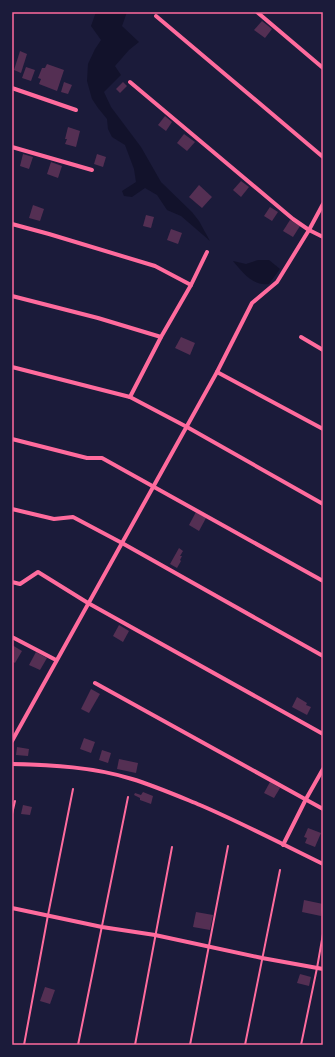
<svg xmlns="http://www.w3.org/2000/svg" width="335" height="1057" font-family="'PT Sans Narrow',sans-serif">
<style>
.water{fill:#12122b}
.building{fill:#542f53}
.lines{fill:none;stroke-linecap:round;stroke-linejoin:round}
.service{stroke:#ff6b9d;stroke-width:2}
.minor{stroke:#ff6b9d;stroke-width:4}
.neatline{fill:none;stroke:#ff6b9d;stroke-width:1.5}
</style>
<rect width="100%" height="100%" fill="#1b1b3a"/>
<g class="water">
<polygon points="96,12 127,12 122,26 139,42 129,50 115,66 121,75 104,92 111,107 141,147 161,182 192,212 199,221 210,241 181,216 167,210 157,195 145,188 132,197 124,196 122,191 136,182 134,169 125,145 112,137 108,129 107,119 98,108 92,99 87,81 88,64 95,49 101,40 91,26"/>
<path d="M258 260H269L280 269 269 284C253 286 243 273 233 261L246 264Z"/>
</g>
<g class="building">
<polygon points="262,21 272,29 265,38 254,30"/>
<polygon points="20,51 27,54 21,73 14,70"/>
<polygon points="47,64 64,70 57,91 39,84 41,79 38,78 42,68 45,68"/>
<polygon points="26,67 35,70 31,81 22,78"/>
<polygon points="64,82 72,85 68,94 61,92"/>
<polygon points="123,82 127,86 120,93 116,89"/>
<polygon points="165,116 172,122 166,131 158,125"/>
<polygon points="68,127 80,131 76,147 65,144 67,139 65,139"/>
<polygon points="184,134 195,142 187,151 177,143"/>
<polygon points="23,154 33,157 29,169 20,166"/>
<polygon points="97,154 106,157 103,167 94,164"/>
<polygon points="51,162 62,166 58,178 47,174"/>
<polygon points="241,181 249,187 241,197 233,190"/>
<polygon points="199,185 212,197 202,208 189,197"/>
<polygon points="33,205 44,209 40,221 29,218"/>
<polygon points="270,207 278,212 272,221 264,216"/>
<polygon points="146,215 154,217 151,228 143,226"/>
<polygon points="290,220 300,226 293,237 283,231"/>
<polygon points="171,229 182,233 178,244 167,240"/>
<polygon points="181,337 195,343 190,355 175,348"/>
<polygon points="196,512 206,518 199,531 189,525"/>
<polygon points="179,548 183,551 180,556 182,556 180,560 181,561 177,568 170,564"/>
<polygon points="119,625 129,631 123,642 113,636"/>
<polygon points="12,645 22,651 15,663 12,661"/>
<polygon points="36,652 47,658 40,670 29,665"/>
<polygon points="91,689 100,694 89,713 81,709"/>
<polygon points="297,697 307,703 306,705 311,707 307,715 292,707"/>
<polygon points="84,738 95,742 91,753 80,749"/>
<polygon points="17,747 29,749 28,756 16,755"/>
<polygon points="102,750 111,753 108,763 99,760"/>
<polygon points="119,759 138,763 136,773 117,769"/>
<polygon points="270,782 280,788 274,798 264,793"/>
<polygon points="143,792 153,796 151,804 140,800 140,798 134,795 135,793 141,795"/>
<polygon points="23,805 32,807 30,815 21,814"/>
<polygon points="308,828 321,833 315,847 305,843 307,838 304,837"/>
<polygon points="304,900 323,904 321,916 302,912"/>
<polygon points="196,912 213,915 210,930 193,927"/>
<polygon points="300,974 311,977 309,986 297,983"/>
<polygon points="45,987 55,990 50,1004 40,1001"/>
</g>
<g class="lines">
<g class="service">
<polyline points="12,814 15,801"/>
<polyline points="24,1045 48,915 73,789"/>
<polyline points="78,1045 128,797"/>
<polyline points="135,1045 172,847"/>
<polyline points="190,1045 228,846"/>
<polyline points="245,1045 280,870"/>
<polyline points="301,1045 317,968 323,934"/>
</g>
<g class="minor">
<polyline points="257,12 323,68"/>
<polyline points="156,16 323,157"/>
<polyline points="130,82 293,219 309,230 323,237"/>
<polyline points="12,88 76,110"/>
<polyline points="12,147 92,170"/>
<polyline points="12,224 49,234 155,266 191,285"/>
<polyline points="12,296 98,318 161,337"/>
<polyline points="301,337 323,350"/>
<polyline points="12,367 130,397 187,427 323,504"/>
<polyline points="217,372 323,429"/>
<polyline points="130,397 161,337 191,285 207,252"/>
<polyline points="12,439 87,458 102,458 323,581"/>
<polyline points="12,509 54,519 73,517 122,543 323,656"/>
<polyline points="12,582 20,584 38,572 88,603 323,734"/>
<polyline points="12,637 56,660"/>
<polyline points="95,683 323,809"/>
<polyline points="12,741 217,372 252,303 277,282 309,230 323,204"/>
<path d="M12 764C52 765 94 767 132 779 155 786 178 796 200 805 242 823 282 844 323 864"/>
<polyline points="283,845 306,799 323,769"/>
<polyline points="12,908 102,927 155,935 262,958 323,969"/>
</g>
</g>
<rect width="335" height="1057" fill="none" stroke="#1b1b3a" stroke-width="26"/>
<rect x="13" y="13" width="309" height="1031" class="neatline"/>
</svg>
